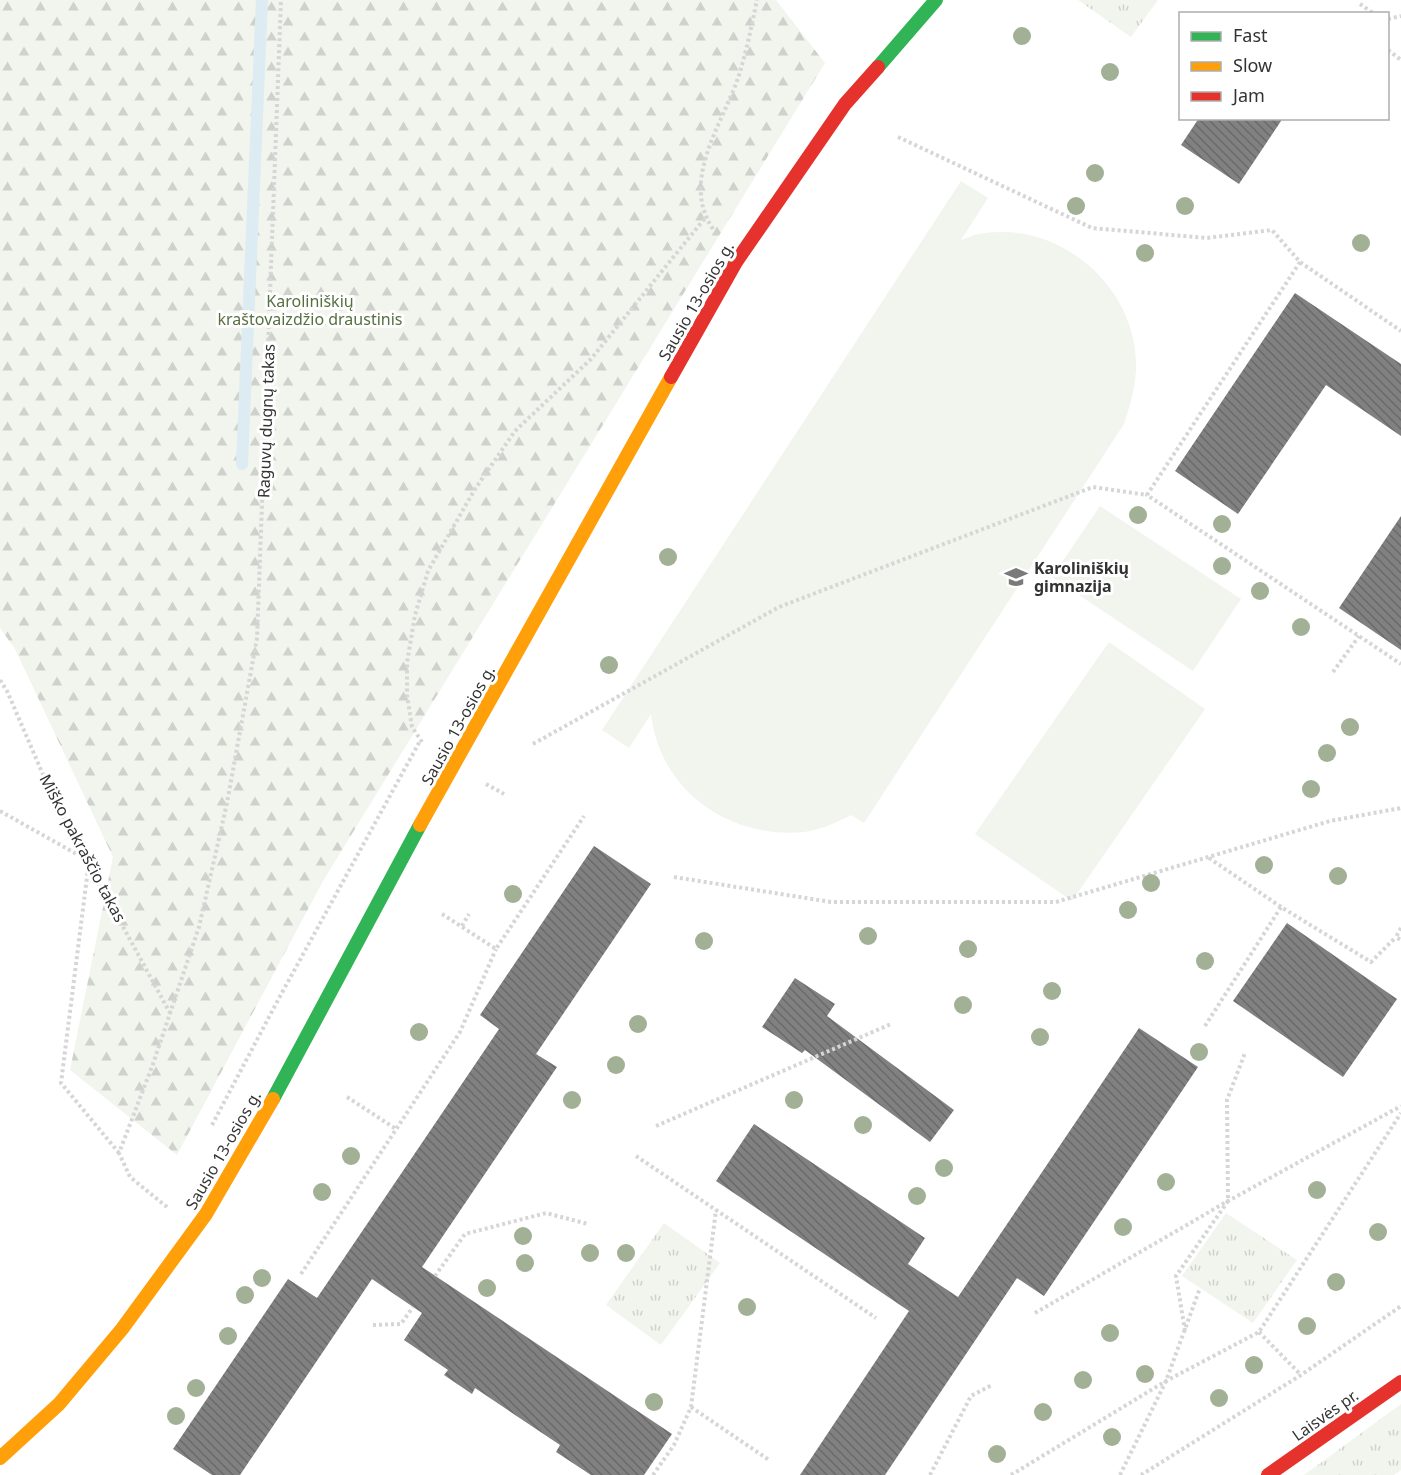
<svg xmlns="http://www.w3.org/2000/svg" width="1401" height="1475" font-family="'Noto Sans',sans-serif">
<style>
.grass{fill:url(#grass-tufts)}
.forest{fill:url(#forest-firs)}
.pitch{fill:#f1f5ed}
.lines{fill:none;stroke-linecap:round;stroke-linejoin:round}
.stream{stroke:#ddebf3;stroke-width:12}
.building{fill:url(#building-back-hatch)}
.path{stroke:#d6d6d6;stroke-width:4;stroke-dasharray:3 3;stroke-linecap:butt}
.fast{stroke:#30b455;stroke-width:14}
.slow{stroke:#ff9f0a;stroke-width:14}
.jam{stroke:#e5322d;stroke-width:14}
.tree{fill:#a2b095}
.labels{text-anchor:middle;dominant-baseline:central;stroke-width:6;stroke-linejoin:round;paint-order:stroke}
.park-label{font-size:16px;fill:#56703f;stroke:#fff}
.street-label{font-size:16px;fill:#333;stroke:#fff}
.poi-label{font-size:16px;font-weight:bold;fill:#333;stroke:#fff;text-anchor:start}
</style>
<defs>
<pattern id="grass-tufts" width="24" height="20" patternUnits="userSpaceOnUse" patternTransform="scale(1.5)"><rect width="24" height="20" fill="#f1f5ed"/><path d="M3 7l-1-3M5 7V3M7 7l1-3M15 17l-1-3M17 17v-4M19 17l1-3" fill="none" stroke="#cfd2cc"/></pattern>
<pattern id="forest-firs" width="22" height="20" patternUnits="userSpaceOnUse" patternTransform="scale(1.5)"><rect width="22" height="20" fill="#f1f5ed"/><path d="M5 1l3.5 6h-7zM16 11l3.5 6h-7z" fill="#cfd2cc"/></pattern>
<pattern id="building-back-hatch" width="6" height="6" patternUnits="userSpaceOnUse" patternTransform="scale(1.5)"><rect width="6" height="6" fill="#818181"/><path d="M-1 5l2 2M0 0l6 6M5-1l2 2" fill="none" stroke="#6a6a6a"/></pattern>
</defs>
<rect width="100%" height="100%" fill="#fff"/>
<g class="grass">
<polygon points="1078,0 1158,0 1131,37"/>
<polygon points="1226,1213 1297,1260 1253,1323 1182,1276"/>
<polygon points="664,1223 720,1263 661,1345 606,1305"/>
<polygon points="1401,1404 1401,1470 1394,1475 1304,1475"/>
</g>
<polygon class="forest" points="0,0 776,0 825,63 323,881 177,1155 70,1070 113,857 15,649 0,628"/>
<g class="pitch">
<path d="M961 181 988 198 961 240C967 238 973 235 978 234 1060 219 1139 288 1136 370 1135 388 1130 406 1124 424L864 823 851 815C837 822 821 830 804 832 729 839 660 791 651 714L629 748 602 730Z"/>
<polygon points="1100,506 1241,599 1193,671 1052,577"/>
<polygon points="1109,642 1205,709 1072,901 975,834"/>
</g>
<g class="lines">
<polyline class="stream" points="242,464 262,0"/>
</g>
<g class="building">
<polygon points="1199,118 1283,118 1239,184 1181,145"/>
<polygon points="1295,293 1401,364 1401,436 1326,385 1238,514 1175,471"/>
<polygon points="1401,516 1401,650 1339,608"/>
<polygon points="594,846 651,884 536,1054 557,1067 422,1267 672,1434 644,1475 591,1475 556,1452 560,1445 475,1388 472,1394 444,1375 448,1370 404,1340 422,1313 372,1279 240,1475 212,1475 173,1449 288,1279 317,1298 499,1029 480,1015"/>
<polygon points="1287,923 1397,999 1343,1077 1233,1001"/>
<polygon points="795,978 835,1004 827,1016 954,1110 930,1142 805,1050 802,1053 762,1027"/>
<polygon points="1139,1028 1198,1067 1044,1296 1017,1278 885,1475 800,1475 909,1311 716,1181 754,1124 925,1238 908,1264 958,1297"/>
</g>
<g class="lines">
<g class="path">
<polyline points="1360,4 1374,14"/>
<polyline points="1388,19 1401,16"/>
<polyline points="1388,50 1401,60"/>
<polyline points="898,137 1092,228 1207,238 1272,230 1300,262 1401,331"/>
<path d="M713 229C679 179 725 121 740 72 747 49 752 24 757 0"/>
<polyline points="1300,262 1147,495 1401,664"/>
<polyline points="1333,672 1359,636"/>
<polyline points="0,680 7,691 54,800 170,1013"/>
<polyline points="422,742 412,727 407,695 407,663 415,615 428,571 475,489 515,431 591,359 705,218"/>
<polyline points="533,744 779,607 1093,487 1147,495"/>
<polyline points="486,784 504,794"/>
<polyline points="0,811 89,861 61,1083 119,1153"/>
<polyline points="1209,858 1281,907"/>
<polyline points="674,877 831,902 1056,902 1330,821 1401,808"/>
<polyline points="442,914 496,949 584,816"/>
<polyline points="462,926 469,914"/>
<polyline points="1401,928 1396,937 1401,940"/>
<polyline points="1205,1026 1281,907 1371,962 1396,937"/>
<polyline points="347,1097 396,1129"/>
<polyline points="212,1125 278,1000 420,741"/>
<polyline points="656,1126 891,1024"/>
<polyline points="636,1156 876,1318"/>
<polyline points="167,1207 130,1177 119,1153 153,1064 199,927 227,803 257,638 281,0"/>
<polyline points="301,1274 460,1032 496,949"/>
<polyline points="435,1276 465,1234 546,1213 588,1224"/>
<polyline points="1035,1313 1228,1201 1401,1106"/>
<polyline points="373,1325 401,1324 413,1307"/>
<polyline points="1185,1331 1176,1276 1228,1201 1227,1100 1245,1053"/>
<polyline points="1259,1332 1301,1375"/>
<polyline points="691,1407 769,1460"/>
<polyline points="653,1475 674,1445 691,1407 716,1210"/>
<polyline points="930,1475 971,1396 992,1385"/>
<polyline points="1011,1475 1166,1381 1259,1332 1401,1113"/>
<polyline points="1120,1475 1166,1381 1200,1288"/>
<polyline points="1141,1475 1301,1375 1401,1306"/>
</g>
<g class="fast">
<polyline points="878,67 936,0"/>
<polyline points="273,1099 420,825"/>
</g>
<g class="slow">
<polyline points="420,825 671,377"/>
<polyline points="0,1458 59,1404 122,1329 206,1214 273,1099"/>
</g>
<g class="jam">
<polyline points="671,377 736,262 845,104 878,67"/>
<polyline points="1268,1475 1401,1382"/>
</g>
</g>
<g class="tree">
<circle cx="1022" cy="36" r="9"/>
<circle cx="1110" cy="72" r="9"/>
<circle cx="1095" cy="173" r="9"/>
<circle cx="1076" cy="206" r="9"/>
<circle cx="1185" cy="206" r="9"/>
<circle cx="1361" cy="243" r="9"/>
<circle cx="1145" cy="253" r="9"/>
<circle cx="1138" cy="515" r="9"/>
<circle cx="1222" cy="524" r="9"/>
<circle cx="668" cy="557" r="9"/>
<circle cx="1222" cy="566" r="9"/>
<circle cx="1260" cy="591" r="9"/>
<circle cx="1301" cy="627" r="9"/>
<circle cx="609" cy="665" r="9"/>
<circle cx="1350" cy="727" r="9"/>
<circle cx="1327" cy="753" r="9"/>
<circle cx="1311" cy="789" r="9"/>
<circle cx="1264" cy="865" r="9"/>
<circle cx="1338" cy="876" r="9"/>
<circle cx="1151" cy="883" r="9"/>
<circle cx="513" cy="894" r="9"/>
<circle cx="1128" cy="910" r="9"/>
<circle cx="868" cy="936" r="9"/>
<circle cx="704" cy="941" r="9"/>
<circle cx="968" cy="949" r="9"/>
<circle cx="1205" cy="961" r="9"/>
<circle cx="1052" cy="991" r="9"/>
<circle cx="963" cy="1005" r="9"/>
<circle cx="638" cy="1024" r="9"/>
<circle cx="419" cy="1032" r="9"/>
<circle cx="1040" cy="1037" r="9"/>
<circle cx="1199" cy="1052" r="9"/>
<circle cx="616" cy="1065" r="9"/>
<circle cx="572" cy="1100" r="9"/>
<circle cx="794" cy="1100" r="9"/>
<circle cx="863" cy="1125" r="9"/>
<circle cx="351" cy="1156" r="9"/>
<circle cx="944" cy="1168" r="9"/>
<circle cx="1166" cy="1182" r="9"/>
<circle cx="1317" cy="1190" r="9"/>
<circle cx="322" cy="1192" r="9"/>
<circle cx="917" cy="1196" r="9"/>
<circle cx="1123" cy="1227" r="9"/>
<circle cx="1378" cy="1232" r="9"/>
<circle cx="523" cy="1236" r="9"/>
<circle cx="590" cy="1253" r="9"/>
<circle cx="626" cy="1253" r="9"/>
<circle cx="525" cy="1263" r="9"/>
<circle cx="262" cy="1278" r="9"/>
<circle cx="1336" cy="1282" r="9"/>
<circle cx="487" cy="1288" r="9"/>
<circle cx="245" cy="1295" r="9"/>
<circle cx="747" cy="1307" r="9"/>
<circle cx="1307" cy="1326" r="9"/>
<circle cx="1110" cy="1333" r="9"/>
<circle cx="228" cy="1336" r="9"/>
<circle cx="1254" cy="1365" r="9"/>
<circle cx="1145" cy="1374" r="9"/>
<circle cx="1083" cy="1380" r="9"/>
<circle cx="196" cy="1388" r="9"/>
<circle cx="1219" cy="1398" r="9"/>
<circle cx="654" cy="1402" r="9"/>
<circle cx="1043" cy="1412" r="9"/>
<circle cx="176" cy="1416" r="9"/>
<circle cx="1112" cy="1437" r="9"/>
<circle cx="997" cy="1454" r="9"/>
</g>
<defs>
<g id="school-bare" transform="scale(1.8)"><path d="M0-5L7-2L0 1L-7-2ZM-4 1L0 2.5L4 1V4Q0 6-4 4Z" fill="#7a7a7a" stroke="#fff" stroke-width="2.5" paint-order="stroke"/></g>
</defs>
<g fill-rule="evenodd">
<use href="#school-bare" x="1016" y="577"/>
</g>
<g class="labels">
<g class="park-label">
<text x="310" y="301">Karoliniškių<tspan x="310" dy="18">kraštovaizdžio draustinis</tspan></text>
</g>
<g class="street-label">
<text transform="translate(696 301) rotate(-60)">Sausio 13-osios g.</text>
<text transform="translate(266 421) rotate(-88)">Raguvų dugnų takas</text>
<text transform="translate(458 725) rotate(-61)">Sausio 13-osios g.</text>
<text transform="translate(83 848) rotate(62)">Miško pakraščio takas</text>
<text transform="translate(223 1150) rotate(-60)">Sausio 13-osios g.</text>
<text transform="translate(1325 1415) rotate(-35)">Laisvės pr.</text>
</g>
<g class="poi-label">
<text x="1034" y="568">Karoliniškių<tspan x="1034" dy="18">gimnazija</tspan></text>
</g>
</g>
<rect x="1179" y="12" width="210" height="108" fill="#ffffff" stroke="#adadad" stroke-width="1.5"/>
<rect x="1191" y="32" width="30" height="9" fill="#30b455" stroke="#adadad" stroke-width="1.5"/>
<text x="1233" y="42" font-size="18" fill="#333333">Fast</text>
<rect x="1191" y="62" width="30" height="9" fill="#ff9f0a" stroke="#adadad" stroke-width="1.5"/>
<text x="1233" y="72" font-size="18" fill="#333333">Slow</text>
<rect x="1191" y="92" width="30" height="9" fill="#e5322d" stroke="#adadad" stroke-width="1.5"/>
<text x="1233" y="102" font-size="18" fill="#333333">Jam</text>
</svg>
